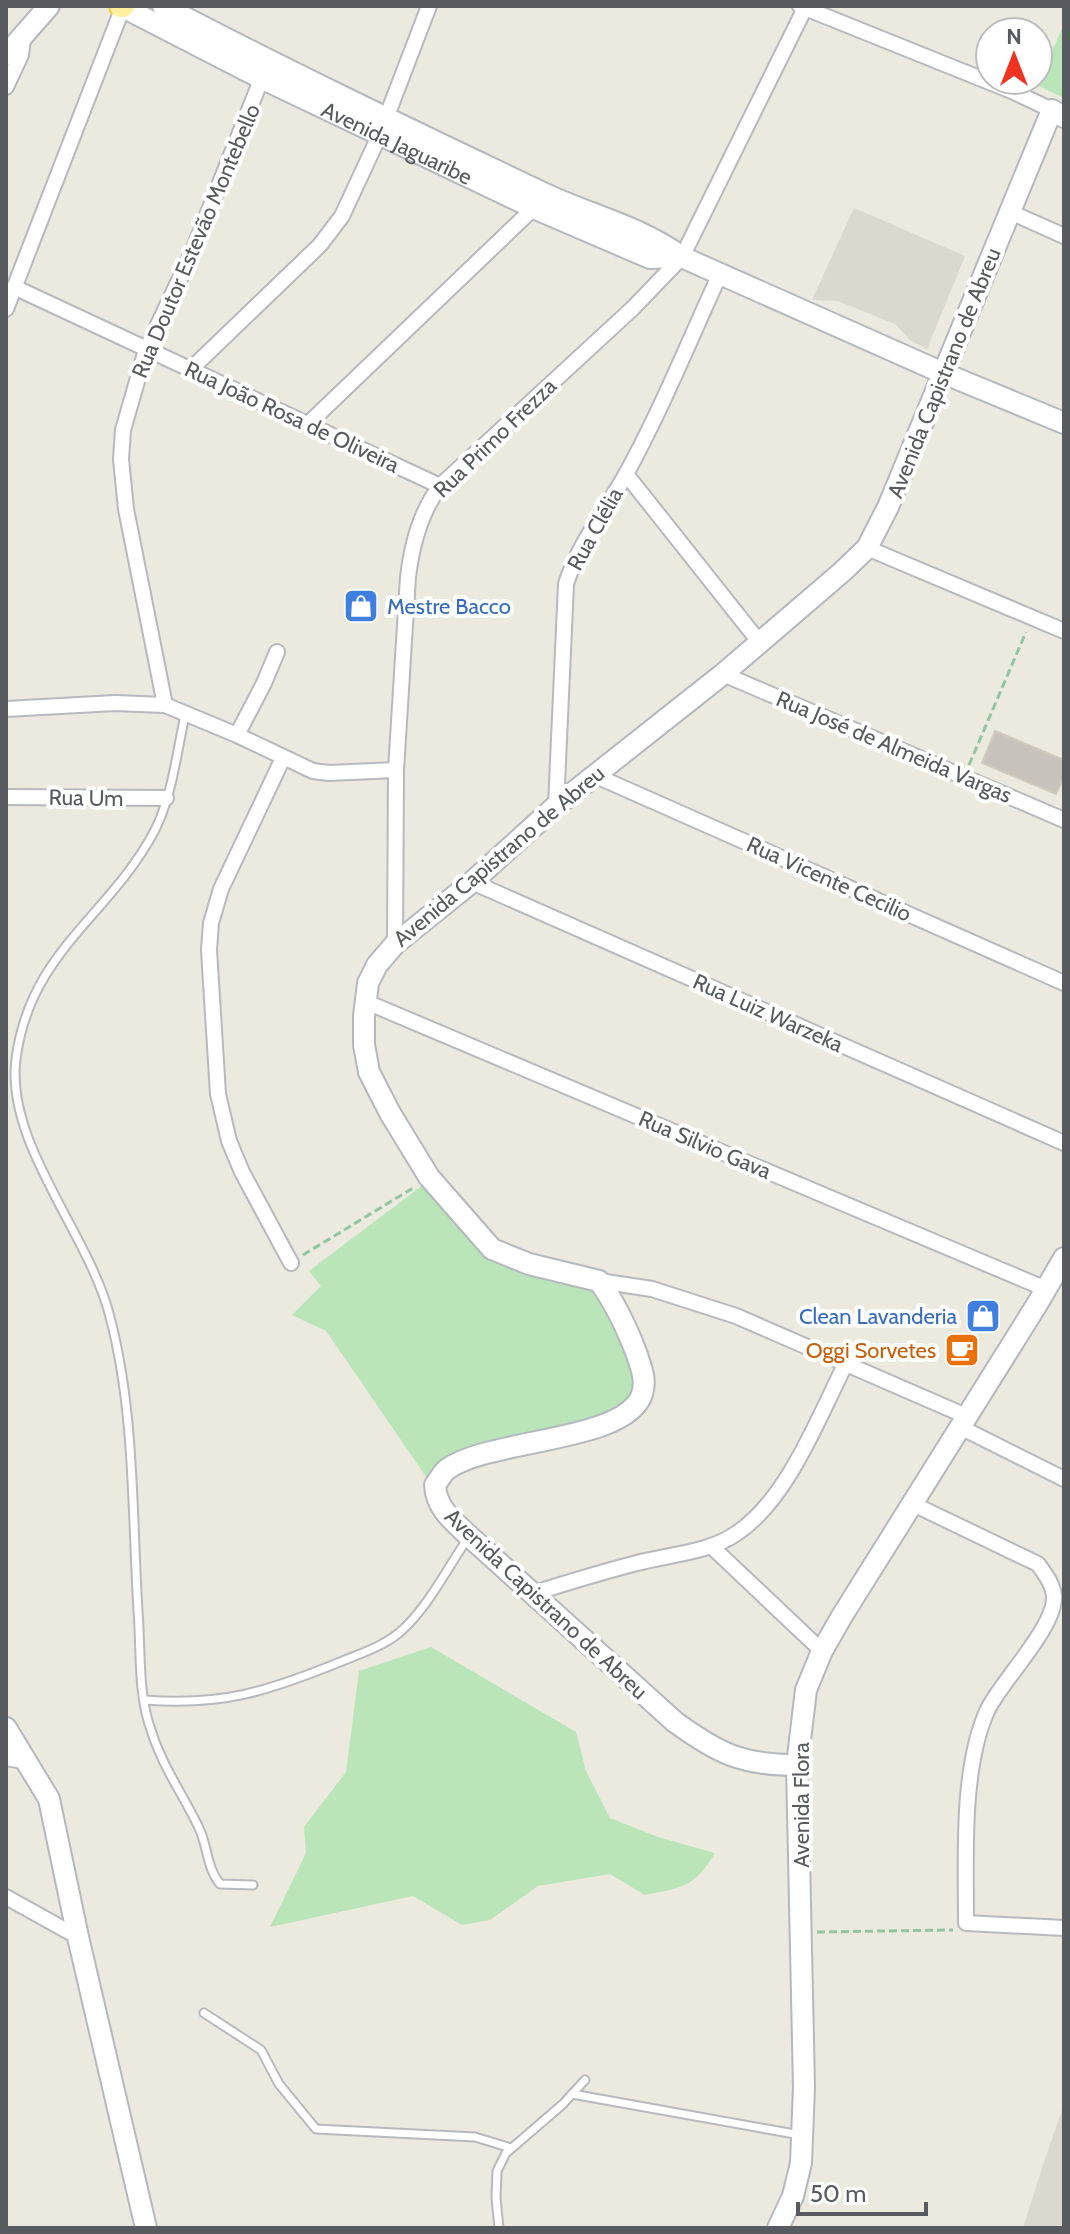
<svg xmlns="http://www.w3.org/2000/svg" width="1070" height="2234" font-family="Cabin,sans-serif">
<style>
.education{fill:#dbd8cd}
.green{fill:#b9e5b9}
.building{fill:#c7c2bb;stroke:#d0cbbc;stroke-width:2}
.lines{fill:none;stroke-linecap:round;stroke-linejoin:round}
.lane-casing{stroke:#b7b9be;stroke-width:11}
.street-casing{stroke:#b7b9be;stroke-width:18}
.secondary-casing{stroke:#b4b8bf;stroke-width:24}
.primary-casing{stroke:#f7ca4c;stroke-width:26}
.path{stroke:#91c6a1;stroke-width:3;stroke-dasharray:8 4;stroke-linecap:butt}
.lane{stroke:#fff;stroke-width:7}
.street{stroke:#fff;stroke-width:14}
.secondary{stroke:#fff;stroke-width:20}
.primary{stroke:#fff1a0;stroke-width:22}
.labels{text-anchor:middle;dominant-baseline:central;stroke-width:8;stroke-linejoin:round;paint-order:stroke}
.street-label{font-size:22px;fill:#575b60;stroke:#fff}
.shop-label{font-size:22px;fill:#366cbe;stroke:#fff;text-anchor:start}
.food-label{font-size:22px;fill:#c56008;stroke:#fff;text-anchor:end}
</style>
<rect width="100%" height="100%" fill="#ece9de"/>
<g class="education">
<polygon points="854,208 965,256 927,349 910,340 895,324 838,301 812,300"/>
<polygon points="1064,2104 1064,2228 1023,2228 1043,2165"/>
</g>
<g class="green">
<polygon points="1064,24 1064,98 1037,85"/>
<polygon points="423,1185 481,1249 588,1283 637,1365 639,1378 623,1412 441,1463 427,1478 326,1331 292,1315 321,1286 309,1271"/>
<path d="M431 1647 576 1732 586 1771 610 1818 658 1837 715 1853C694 1888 683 1887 645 1895L610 1874 538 1886 490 1920 462 1925 413 1896 270 1927 306 1853 304 1827 346 1772 359 1671Z"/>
</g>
<polygon class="building" points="995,731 1064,760 1064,777 1056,794 982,763"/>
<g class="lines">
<g class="lane-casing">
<g id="lane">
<path d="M185 715C177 752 172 796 155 830 110 916 30 951 16 1059 5 1144 90 1235 110 1317 135 1412 132 1514 138 1611 141 1648 138 1689 149 1724 161 1765 180 1789 198 1826 208 1845 206 1867 220 1884L253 1885"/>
<path d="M145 1700C224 1706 268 1691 340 1662 359 1654 384 1646 400 1632 427 1609 448 1567 468 1538"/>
<polyline points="204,2013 261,2050 279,2084 316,2129 475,2137 511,2148"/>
<polyline points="572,2094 800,2135"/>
<polyline points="499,2228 496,2198 497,2171 506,2153 563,2104 585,2080"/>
</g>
</g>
<g class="street-casing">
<g id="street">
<polyline points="800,6 1014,92 1052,110"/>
<polyline points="6,87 21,55 23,38"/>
<polyline points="1010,212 1064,236"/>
<polyline points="14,287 440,486"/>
<polyline points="6,309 123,7"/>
<polyline points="190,370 320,245 342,216 380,134 429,6"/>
<polyline points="308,424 539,203"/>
<polyline points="626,474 760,643"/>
<polyline points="867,548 1064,631"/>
<polyline points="723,674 1064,820"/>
<polyline points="165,705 126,509 121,459 123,430 146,350 192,253 265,70"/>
<polyline points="6,709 115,703 165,705 237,735 313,771 329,773 396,770"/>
<polyline points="237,735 264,683 277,652"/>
<polyline points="283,758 221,889 211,923 209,950 218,1094 229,1141 242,1172 291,1263"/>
<polyline points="594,775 1064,983"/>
<polyline points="6,797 166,798"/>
<path d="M556 806 566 584C578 545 605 511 625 476 661 411 689 341 720 274"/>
<polyline points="472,882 1064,1143"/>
<path d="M395 944 396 770 408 577C412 544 420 513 440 486L633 308 682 257 805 8"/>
<polyline points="364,1001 1046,1289"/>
<polyline points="599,1281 652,1289 736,1316 966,1416"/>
<polyline points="960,1427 1064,1479"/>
<path d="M913 1504 1038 1564C1045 1574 1053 1584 1054 1596 1056 1627 1001 1681 987 1711 961 1770 966 1858 966 1923L1064 1928"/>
<polyline points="711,1546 822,1651"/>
<path d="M531 1594C566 1583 602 1572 637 1563 670 1554 709 1553 737 1533 788 1499 819 1416 846 1363"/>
<polyline points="6,1758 28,1762"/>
<polyline points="6,1897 78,1937"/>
</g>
</g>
<g class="secondary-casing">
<g id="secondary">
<path d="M163 6C287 71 413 131 539 191 588 215 638 225 682 257L943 373 1064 423"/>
<path id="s1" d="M123 7 263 79 536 209 650 258 682 257"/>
<polyline points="6,55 49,6"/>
<polyline points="6,1728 49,1799 78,1937 146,2228"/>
<path d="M797 1765C742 1765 719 1754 675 1722L469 1536C453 1521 436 1508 435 1485 438 1481 442 1474 446 1470 488 1438 626 1443 642 1394 647 1379 640 1365 636 1352 626 1326 615 1303 599 1281L529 1264 492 1249 429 1177 390 1113 369 1072 364 1045V1016L368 983 377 965 395 944 472 882 556 806 723 674 842 572 867 548 888 507 1052 110 1064 117"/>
<polyline points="778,2228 793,2196 801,2163 804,2087 797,1765 806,1690 822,1651 842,1616 1036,1306 1064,1258"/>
</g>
</g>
<g class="primary-casing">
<polyline id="primary" points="121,6 123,6"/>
</g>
<g class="path">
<polyline points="969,765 1026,632"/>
<polyline points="303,1255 413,1188"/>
<polyline points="817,1932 953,1930"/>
</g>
<use href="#lane" class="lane"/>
<use href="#street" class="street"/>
<use href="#secondary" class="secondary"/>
<use href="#primary" class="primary"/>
</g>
<defs>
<g id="shop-square" transform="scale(1.8)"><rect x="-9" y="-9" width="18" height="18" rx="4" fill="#3f7fe0" stroke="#fff"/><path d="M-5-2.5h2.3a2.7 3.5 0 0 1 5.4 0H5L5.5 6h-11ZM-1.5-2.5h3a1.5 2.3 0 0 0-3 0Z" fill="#fff"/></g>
<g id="cafe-square" transform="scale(1.8)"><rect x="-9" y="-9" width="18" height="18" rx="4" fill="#e8710a" stroke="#fff"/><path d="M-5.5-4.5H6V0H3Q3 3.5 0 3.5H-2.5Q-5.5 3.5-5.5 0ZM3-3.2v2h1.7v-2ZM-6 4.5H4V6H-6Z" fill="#fff"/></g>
</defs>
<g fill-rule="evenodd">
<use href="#shop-square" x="361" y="606"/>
<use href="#shop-square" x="983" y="1316"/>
<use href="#cafe-square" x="962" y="1350"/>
</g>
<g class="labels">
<g class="street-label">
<text stroke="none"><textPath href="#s1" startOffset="306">Avenida Jaguaribe</textPath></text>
<text transform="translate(196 241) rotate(-67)">Rua Doutor Estevão Montebello</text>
<text transform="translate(944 373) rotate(-68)">Avenida Capistrano de Abreu</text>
<text transform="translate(292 417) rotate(25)">Rua João Rosa de Oliveira</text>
<text transform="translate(495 438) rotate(-44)">Rua Primo Frezza</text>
<text transform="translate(595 529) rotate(-61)">Rua Clélia</text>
<text transform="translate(894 747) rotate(23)">Rua José de Almeida Vargas</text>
<text transform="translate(86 798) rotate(1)">Rua Um</text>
<text transform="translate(499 856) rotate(-40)">Avenida Capistrano de Abreu</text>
<text transform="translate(829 879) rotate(24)">Rua Vicente Cecilio</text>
<text transform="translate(768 1013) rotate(24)">Rua Luiz Warzeka</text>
<text transform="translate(705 1145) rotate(23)">Rua Silvio Gava</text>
<text transform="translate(546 1604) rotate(43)">Avenida Capistrano de Abreu</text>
<text transform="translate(801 1805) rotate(-90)">Avenida Flora</text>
</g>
<g class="shop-label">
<text x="387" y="606">Mestre Bacco</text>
<text x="957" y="1316" text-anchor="end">Clean Lavanderia</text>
</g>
<g class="food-label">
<text x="936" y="1350">Oggi Sorvetes</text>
</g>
</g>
<rect width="1070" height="2234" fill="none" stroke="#575b60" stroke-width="16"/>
<g transform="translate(1014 56)"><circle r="38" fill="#ffffff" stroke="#bcbdbf" stroke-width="2"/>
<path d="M0-6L14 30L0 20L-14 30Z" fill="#f03320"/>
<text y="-12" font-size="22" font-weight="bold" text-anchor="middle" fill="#575b60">N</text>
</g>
<path d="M798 2202v12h128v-12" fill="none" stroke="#575b60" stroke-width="4"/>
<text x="810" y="2202" font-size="24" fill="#575b60" stroke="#ffffff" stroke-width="6" paint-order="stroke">50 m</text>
</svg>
